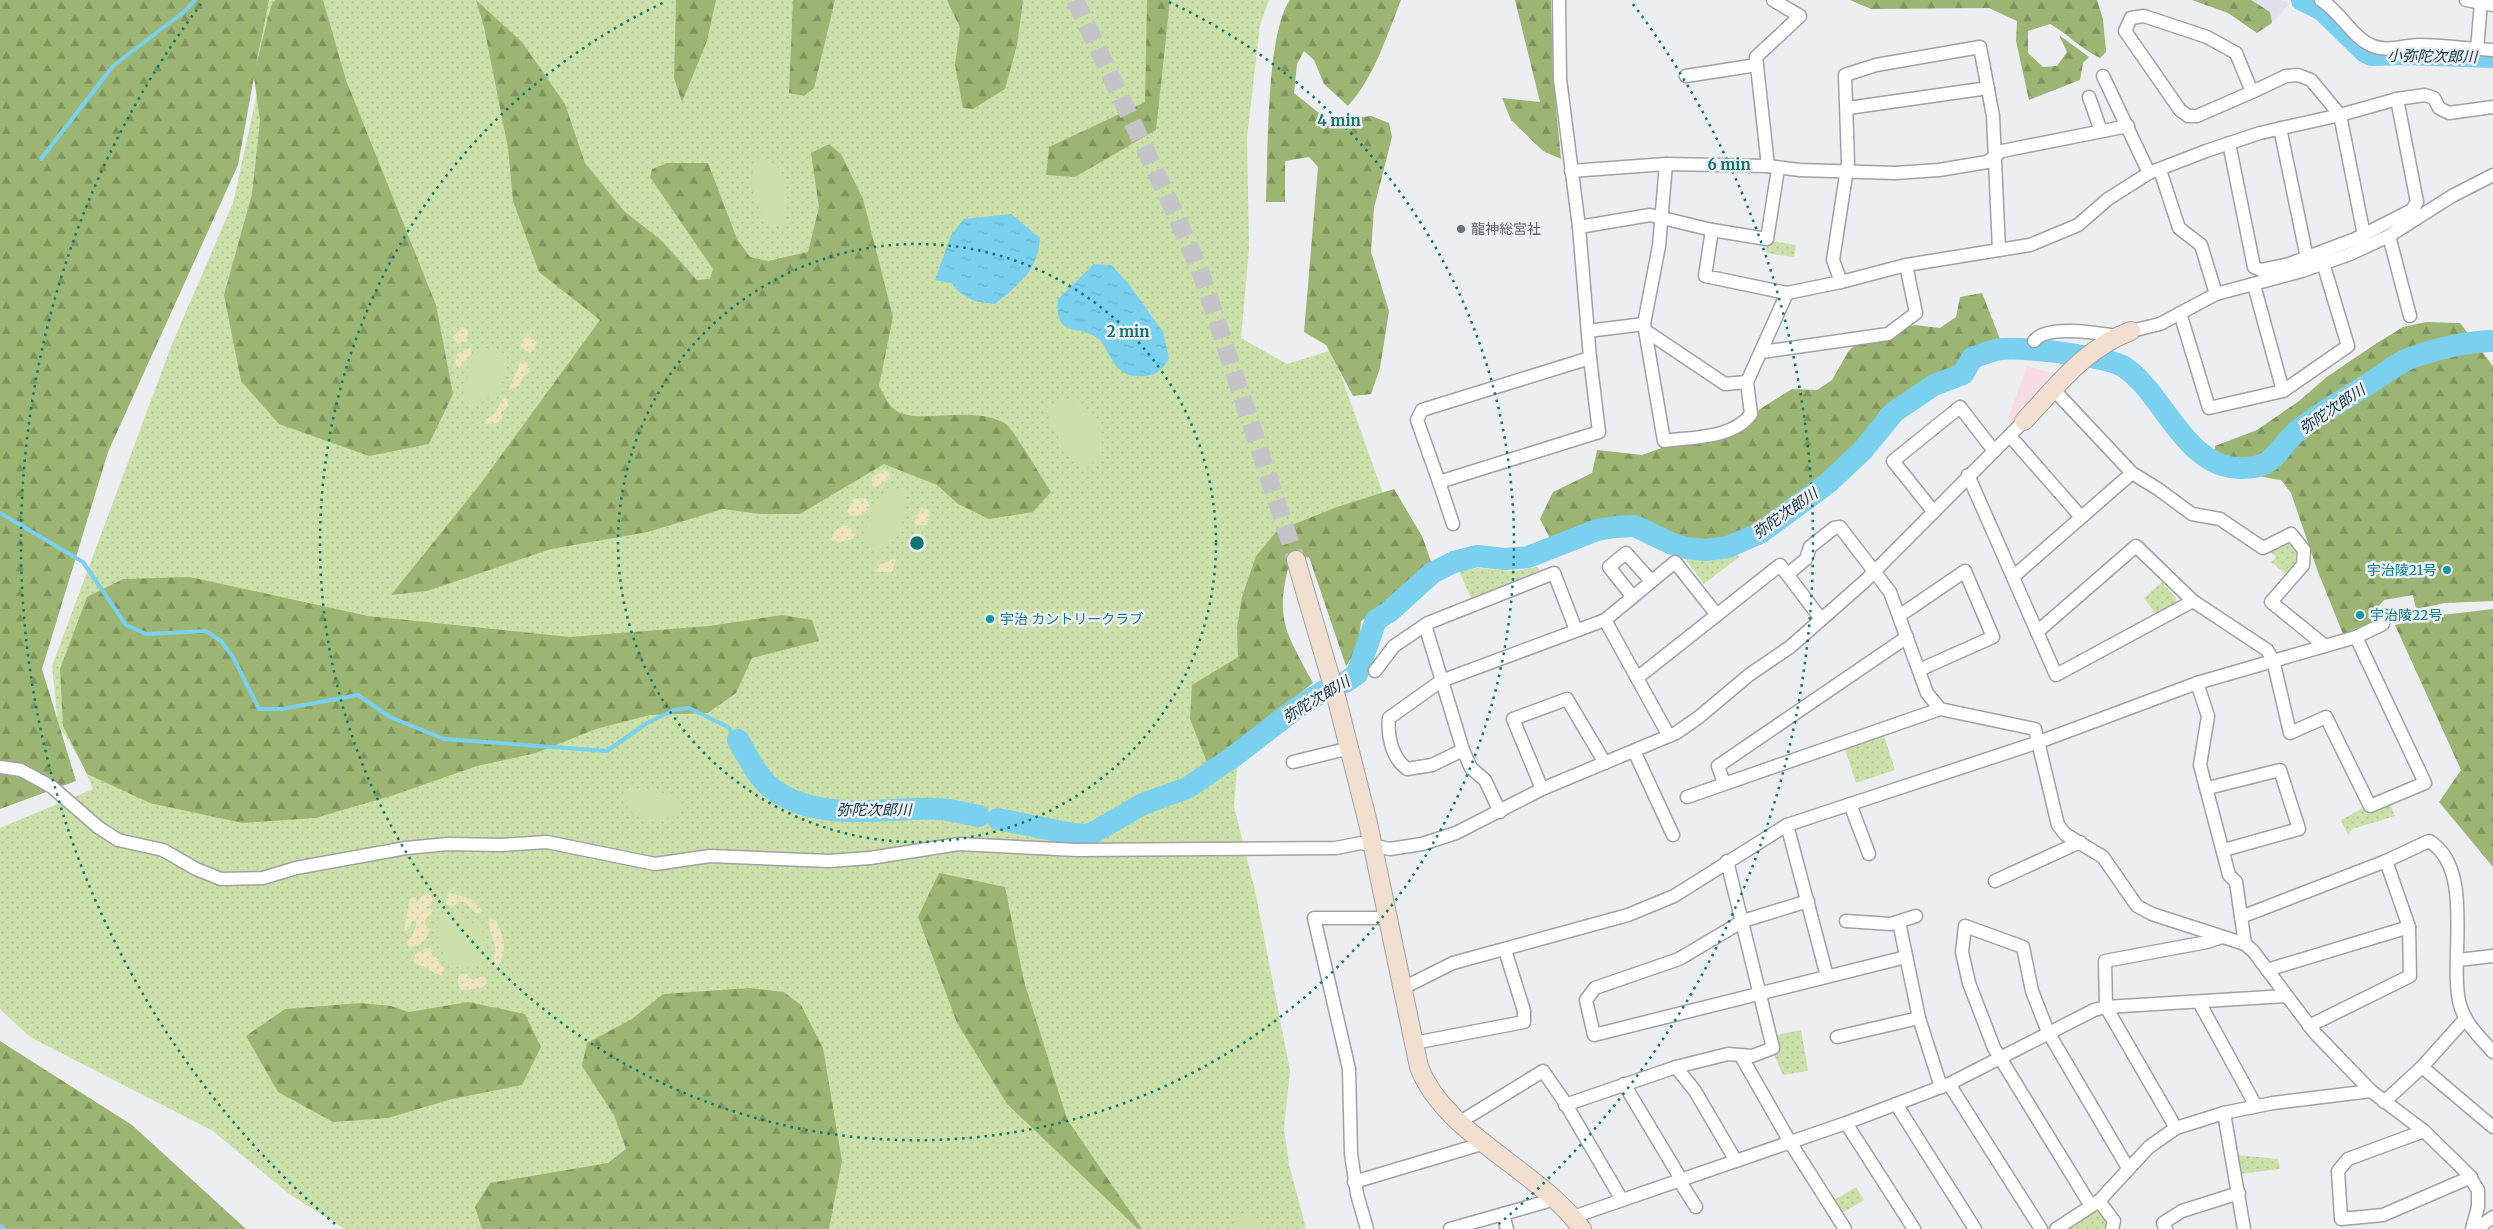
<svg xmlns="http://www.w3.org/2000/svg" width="2493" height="1229" font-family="Merriweather,'Noto Sans JP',serif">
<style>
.commercial{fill:#f7dce1}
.built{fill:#e0e1ec}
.grass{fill:url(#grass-dots)}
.forest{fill:url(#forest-firs)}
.sand{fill:url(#sand-dots)}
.garden{fill:#cce0aa}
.water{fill:url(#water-ripples)}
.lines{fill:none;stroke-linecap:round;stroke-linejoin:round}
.stream{stroke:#79d0ef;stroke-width:4}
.river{stroke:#79d0ef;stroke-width:22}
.secondary-tunnel{stroke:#c4c4c8;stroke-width:18;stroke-dasharray:18 9;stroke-linecap:butt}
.street-casing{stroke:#a1a1a5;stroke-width:15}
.secondary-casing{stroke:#a1a1a5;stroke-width:20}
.street{stroke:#fff;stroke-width:12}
.secondary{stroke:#f1dfd0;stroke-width:18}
.ring{fill:none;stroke:#0f766e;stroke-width:2.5;stroke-dasharray:2.5 5}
.worship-dot{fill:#6b7280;stroke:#edeef2;stroke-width:2}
.culture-dot{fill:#0f9aa8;stroke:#edeef2;stroke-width:2}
.labels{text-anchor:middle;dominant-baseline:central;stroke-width:5;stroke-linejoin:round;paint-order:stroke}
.worship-label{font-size:14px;fill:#5b616d;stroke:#edeef2;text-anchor:start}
.culture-label{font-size:14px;fill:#0d838f;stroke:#edeef2;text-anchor:start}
.water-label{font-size:15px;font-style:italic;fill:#0d3743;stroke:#edeef2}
.centre{fill:#0f766e;stroke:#edeef2;stroke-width:2.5}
.ring-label{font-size:15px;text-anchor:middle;font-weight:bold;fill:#0f766e;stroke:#edeef2;stroke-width:5;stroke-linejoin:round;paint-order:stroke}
</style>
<defs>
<pattern id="grass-dots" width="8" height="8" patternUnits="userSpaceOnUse" patternTransform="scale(1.25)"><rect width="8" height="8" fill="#cce0aa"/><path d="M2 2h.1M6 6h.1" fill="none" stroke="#afc092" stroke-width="1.8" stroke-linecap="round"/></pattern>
<pattern id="forest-firs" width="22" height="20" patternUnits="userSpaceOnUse" patternTransform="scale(1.25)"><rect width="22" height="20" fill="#9db572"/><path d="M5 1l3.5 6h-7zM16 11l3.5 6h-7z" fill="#7f935d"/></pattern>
<pattern id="sand-dots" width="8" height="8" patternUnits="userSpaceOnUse" patternTransform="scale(1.25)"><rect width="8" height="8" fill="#eee5bf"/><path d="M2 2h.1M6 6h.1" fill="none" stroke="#ccc4a4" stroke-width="1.8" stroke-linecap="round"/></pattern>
<pattern id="water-ripples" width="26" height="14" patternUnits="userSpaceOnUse" patternTransform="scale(1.25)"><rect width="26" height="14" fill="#79d0ef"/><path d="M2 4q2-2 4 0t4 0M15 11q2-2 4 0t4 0" fill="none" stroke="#68b2cd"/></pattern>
</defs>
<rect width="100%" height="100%" fill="#edeef2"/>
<polygon class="commercial" points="2027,366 2049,372 2046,387 2012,425 2008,419"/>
<polygon class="built" points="2203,0 2280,0 2290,3 2274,21"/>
<g class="grass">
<polygon points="267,0 1269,0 1260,25 1247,138 1249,249 1241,338 1287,364 1332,350 1386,502 1278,543 1242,712 1234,806 1256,895 1290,1071 1284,1129 1289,1164 1306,1229 345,1229 289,1194 213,1131 30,1037 0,1009 0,828 93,789 82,763 58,724 52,666 172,344 233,203 257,94 263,5"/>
<polygon points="1772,241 1796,245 1794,257 1766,253 1767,243"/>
<path d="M2284 543 2294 544C2298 558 2298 563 2286 574L2271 562 2276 557 2268 550Z"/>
<polygon points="1734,550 1739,557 1704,584 1681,553 1723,554"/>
<polygon points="1537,567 1540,570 1471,598 1459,571 1478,568 1514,571"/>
<polygon points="2162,582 2176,598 2175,607 2158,617 2144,598"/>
<polygon points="1884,736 1895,770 1856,783 1845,749"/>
<polygon points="2390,804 2395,816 2352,829 2348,835 2341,820 2363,808 2366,814"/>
<polygon points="1801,1030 1808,1071 1783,1075 1774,1055 1778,1048 1777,1035"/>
<polygon points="2236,1155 2278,1159 2280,1169 2239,1174"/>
<polygon points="1856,1187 1864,1200 1842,1213 1834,1200"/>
<polygon points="2101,1211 2108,1229 2066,1229 2090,1213"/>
</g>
<g class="forest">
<polygon points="0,0 269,0 256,65 271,6 275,0 323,0 346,80 436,305 453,394 429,444 369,456 279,424 241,381 224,295 252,194 260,121 254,77 238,165 108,452 42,669 76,781 0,809"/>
<path d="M476 0 522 42 565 104 585 163 624 211 661 240 697 280 710 279 713 269 650 177 652 169 667 163H708L737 239 750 257 768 261 808 252 819 207 811 153 829 144 841 154 863 199 893 317 879 386C883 393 888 405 894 409 915 427 972 403 1006 424 1013 429 1044 481 1051 492L1033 512 989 519 958 504 937 485 884 464 800 514H760L723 509 648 532 551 549 427 591 391 595 478 487 600 320 539 272 513 201 508 148 484 27Z"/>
<polygon points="676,0 716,0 707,41 682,102 674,78"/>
<polygon points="793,0 835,0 814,88 804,96 789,93"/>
<polygon points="947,0 1023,0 1017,45 1005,89 973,109 963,108 955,65 960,28"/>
<polygon points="1147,0 1170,0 1156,130 1075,177 1046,175 1049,147 1145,102"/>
<path d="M1290 0H1401C1387 35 1374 78 1348 106L1324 84 1314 60 1304 51 1297 64 1294 93 1329 121 1371 116 1389 123 1392 137 1374 208 1371 252 1389 311 1380 368 1371 394 1353 396 1326 345 1304 332 1318 167 1309 157 1285 161V202H1266C1268 156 1266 33 1290 0Z"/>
<polygon points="1515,0 1551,0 1553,77 1561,159 1543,151 1511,120 1502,98 1540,102"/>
<path d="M1850 0H2097L2103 19 2106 52 2100 58C2081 49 2068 34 2050 24L2028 31V53L2043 67 2057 66 2067 52 2059 35 2089 57 2083 63 2080 80 2029 100 2016 41 2017 21 1989 8 1871 9Z"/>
<polygon points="2192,0 2251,0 2270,12 2272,23 2257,33 2228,13"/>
<polygon points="1982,293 2000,339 1970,350 1958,369 1920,386 1881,410 1856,449 1795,500 1754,528 1715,543 1677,539 1642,521 1603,524 1551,540 1540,519 1553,492 1592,473 1597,450 1642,455 1670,445 1735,435 1760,409 1792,389 1817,390 1832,380 1848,352 1863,336 1915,325 1940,328 1956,317 1960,297"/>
<path d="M2426 322 2460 323 2493 366V601L2445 603 2416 609 2413 595 2384 600 2377 608 2378 620 2343 634 2318 572 2291 493 2281 480C2258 477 2230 469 2214 453L2215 446 2257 430 2299 401 2328 376 2377 343 2403 327Z"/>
<path d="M1394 489 1422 536 1432 564 1391 600 1361 621 1358 648 1346 666 1309 557 1290 561C1274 619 1286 633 1313 683L1208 765 1190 719 1192 685 1238 657 1237 627 1242 597 1256 556 1277 531 1337 507Z"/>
<polygon points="190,577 368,616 570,637 709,626 782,615 812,620 819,641 752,658 736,693 708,713 650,715 596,729 536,753 477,766 391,796 315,818 242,823 150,803 87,774 63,726 60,669 87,597 123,579"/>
<polygon points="2493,609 2493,867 2439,802 2461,770 2395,625 2425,617"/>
<polygon points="939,873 1005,887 1024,981 1067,1119 1142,1229 1138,1229 1007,1104 957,1023 918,917"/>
<polygon points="750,988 784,992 801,1005 823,1048 842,1161 829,1229 482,1229 475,1207 490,1183 608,1163 626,1149 614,1115 582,1066 587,1043 632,1019 663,994"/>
<polygon points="468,1002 525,1014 541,1047 522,1085 452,1099 388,1118 333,1122 278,1092 246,1036 285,1009 361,1003 391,1006 409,1012"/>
<polygon points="0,1041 132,1125 246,1229 0,1229"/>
</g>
<g class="sand">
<polygon points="463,327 468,331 467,341 457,344 453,337"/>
<polygon points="527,334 537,343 534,350 529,353 520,346"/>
<polygon points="470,348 472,353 459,368 455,364 457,354"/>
<polygon points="521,361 526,362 530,372 523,377 519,386 510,389 510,386"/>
<polygon points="504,398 507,398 508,407 501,412 502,419 497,423 485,424 486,419 494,414"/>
<polygon points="883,470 889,472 890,478 876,487 872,486 872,478"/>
<polygon points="857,498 866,499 869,504 869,509 860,515 851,516 847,512 853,500"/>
<polygon points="921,508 927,509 930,513 927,525 916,525 914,522"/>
<polygon points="842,526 848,526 855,534 853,539 839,542 831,540 834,532"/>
<polygon points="893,559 896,560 892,572 875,572 879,565"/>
<polygon points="449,893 470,898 483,911 482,913 476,913 465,902 458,902 454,906 445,904"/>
<path d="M428 894 432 897 433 902 428 907 434 911 425 920V925L430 929C424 942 426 943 409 948L407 942C412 936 417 929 416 921L413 920 409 929 404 931 409 901 411 898 415 897 417 903 422 896Z"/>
<path d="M490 918 496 921C504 935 509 956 495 968L491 963C504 944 484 931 490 918Z"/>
<path d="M428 947 433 951 431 957H437L439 963 444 968 442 975C432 974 427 965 417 965L414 961 415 955Z"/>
<polygon points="461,974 467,974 472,980 483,976 487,980 486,984 481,988 462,990 459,987 458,977"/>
</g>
<g class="garden">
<path d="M765 159C790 167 790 203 785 223L775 227C755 212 747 187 755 163Z"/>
<path d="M486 348 507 354C509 382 497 394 473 407L466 401C464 384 468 356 486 348Z"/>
<path d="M1070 400 1092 412 1101 434 1098 459 1086 469C1067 453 1051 433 1047 408L1056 401Z"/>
<path d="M885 491H906C908 519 899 538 876 553 855 538 873 507 885 491Z"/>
<path d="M642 788C660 793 670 790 681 808 672 824 636 823 627 807 625 804 625 798 625 794L632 789Z"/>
<path d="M457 914C480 925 488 932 487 958 450 990 426 935 443 916Z"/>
<polygon points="1241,1213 1256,1218 1262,1229 1236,1229 1236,1219"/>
</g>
<g class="water">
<path d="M1011 214 1040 238C1038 271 1019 284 995 304L974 301 959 292 951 283 935 280 951 235 964 219Z"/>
<path d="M1094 264 1111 265 1128 283 1163 332 1169 358C1164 368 1157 375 1146 376 1127 378 1118 372 1109 355 1107 351 1104 345 1101 341 1081 322 1054 341 1058 299Z"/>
</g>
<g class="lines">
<g class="stream">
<polyline points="41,159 113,66 185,11 195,0"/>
<polyline points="0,513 83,562 126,625 146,634 206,631 221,641 233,657 259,709 282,709 358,695 390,717 444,739 607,751 647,723 674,710 689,708 728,727 738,740"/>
<polyline points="0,1226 5,1229"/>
</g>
<g class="river">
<polyline points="2302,0 2322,10 2365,52 2371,55 2404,54 2493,57"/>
<path d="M738 740C747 755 756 775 770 787 818 824 882 807 937 809 951 809 965 814 979 816"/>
<path d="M998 819 1072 834 1089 835 1143 804 1187 788 1233 757 1294 710 1322 692 1347 681 1357 674 1376 620 1389 612 1432 573 1454 562 1477 556 1505 559 1528 557 1597 530 1615 527 1635 526 1670 543 1686 548 1706 550 1728 547 1760 533 1828 483 1863 450 1894 412 1934 385 1963 374 1972 358C1981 355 1992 350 2001 349 2023 347 2107 356 2124 367 2163 392 2185 468 2240 468 2278 469 2276 447 2300 429 2322 411 2349 397 2373 381 2384 374 2396 364 2408 359 2435 349 2465 342 2493 341"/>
</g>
<polyline class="secondary-tunnel" points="1075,0 1175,213 1202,276 1296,560"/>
<g class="street-casing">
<g id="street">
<polyline points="1559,0 1560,79 1579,227 1590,358"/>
<path d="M2321 0C2341 12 2352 38 2373 46 2387 52 2405 45 2419 45 2444 45 2468 49 2493 50"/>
<polyline points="2466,0 2493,5"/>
<polygon points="2144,16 2207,37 2236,53 2252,92 2197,116 2188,116 2180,110 2125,31 2131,18"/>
<polyline points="2477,49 2481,3"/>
<polyline points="1686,76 1757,65"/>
<polyline points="2103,76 2149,173"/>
<polyline points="2252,92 2286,76 2298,75 2311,80 2340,115 2364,235"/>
<polyline points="2089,97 2101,131"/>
<polyline points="1848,108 1988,88"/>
<polyline points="2280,128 2307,258"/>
<polyline points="2229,143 2254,267 2261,270 2289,264 2355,239 2412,210 2417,202 2397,99"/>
<path d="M1666 164 1659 246 1644 324 1664 441C1692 437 1733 439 1751 414L1747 382 1787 293"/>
<polyline points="1768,166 1756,57 1800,16 1773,0"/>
<polyline points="2160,170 2179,228 2201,245 2216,294"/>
<polyline points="1571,171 1666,164 1768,166 1800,170 1895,173 1939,170 1987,162 2002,151 2128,126"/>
<polyline points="1579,227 1650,215 1712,230 1767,239 1778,169"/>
<polyline points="1712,230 1705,276 1787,293 1841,282 1906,265 2030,245 2078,225 2108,199 2149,173 2206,151 2260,133 2340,115 2397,99 2425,95 2434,98 2439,108 2449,113 2493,107"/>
<polyline points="2389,236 2410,316"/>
<polyline points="1841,282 1833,260 1848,162 1845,75 1876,65 1980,47 1993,116 1999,250"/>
<polyline points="2254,285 2283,391"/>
<polyline points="2180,313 2209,408 2283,391 2348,346 2323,263"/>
<polyline points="1588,331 1644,324"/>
<polyline points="1646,331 1725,384 1747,382"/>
<polyline points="2131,331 2160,324 2216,294 2302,271 2350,254 2389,236 2452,196 2493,175"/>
<path d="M2034 341C2047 324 2098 333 2118 336"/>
<polyline points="1762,352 1888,334 1916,313 1906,265"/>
<polygon points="1590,358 1599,432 1439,482 1417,420 1422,410"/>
<polyline points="2054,390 2132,473 2158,489 2192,514 2220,519 2263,548 2291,534 2304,550 2303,565 2271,602 2324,645"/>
<polyline points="2010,436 2081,517"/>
<polyline points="1968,475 2056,675 2193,601"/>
<polyline points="1439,482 1453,524"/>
<polyline points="1933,511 1893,461 1960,407 1994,451"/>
<polyline points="1788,574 1806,559 1810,547 1834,528 1840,527 1890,592 1927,693 1940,709 2035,729 2058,825 2065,834 2103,857 2137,906 2152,914 2245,944 2253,951 2315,1033 2371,1091 2424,1131 2468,1174 2478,1190 2478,1207 2472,1229"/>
<polyline points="2013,577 2132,473"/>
<polyline points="1632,596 1609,567 1626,553 1651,581"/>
<polyline points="1899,616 1965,571 1993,637 1919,670"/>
<polyline points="1605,620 1669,736"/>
<polyline points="1425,625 1463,750 1471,768 1485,780 1500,812"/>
<polyline points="2037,632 2136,546 2193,601 2267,650 2273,660 2290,733 2326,717 2370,806 2425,783 2356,637"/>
<polyline points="1375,671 1394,646 1428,623 1554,573 1576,630"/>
<polyline points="1637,678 1780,565 1821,619"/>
<polyline points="2197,683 2208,716 2200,765 2229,875 2236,882 2245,944"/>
<path d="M1463 750 1432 765 1407 769C1392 758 1387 736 1389 718L1441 681 1605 620 1675 562 1717 615"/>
<polyline points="1634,751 1673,835"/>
<polyline points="1293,762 1350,748"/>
<polyline points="0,767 21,770 52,787 98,827 118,840 163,850 196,869 221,879 263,878 296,868 406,848 448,844 501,845 547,842 655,864 710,856 829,861 870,858 959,844 1077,850 1336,848 1361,843 1390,849 1422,844 1456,833 1542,789 1676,733 1699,717 1749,675 1790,647 1865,581 2024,421"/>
<polyline points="1724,783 1718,766 1907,637"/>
<polyline points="2208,788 2280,770 2299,829 2224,850"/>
<polyline points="1542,789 1513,719 1567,699 1605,763"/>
<polyline points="1687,797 1940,709"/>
<polyline points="1850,804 1869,854"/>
<polyline points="1787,825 1827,976"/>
<polyline points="1995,881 2080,842"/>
<polyline points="1808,901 1743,921 1679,959 1595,988 1586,1000 1594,1035 1906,957"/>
<path d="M2241 917 2386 861 2429 841C2476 869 2448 961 2460 1005 2466 1025 2480 1037 2493 1052"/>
<polyline points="1846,921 1891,924 1916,916"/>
<polyline points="1899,922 1919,1018 1941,1087"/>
<polyline points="2458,960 2493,956"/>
<polyline points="2267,970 2409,927"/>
<polyline points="1403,988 1453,963 1628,915 1674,896 1787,825 2039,742 2197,683 2356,637 2383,624"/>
<polyline points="2199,1002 2256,1106"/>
<polyline points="2309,1026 2410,976 2409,927 2386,861"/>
<polyline points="1837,1037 1919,1018"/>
<polyline points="1414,1043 1524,1022 1524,1011 1505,950"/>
<polyline points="1741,1056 1790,1142 1845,1229"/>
<polyline points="1676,1067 1695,1091 1736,1161"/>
<polyline points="2422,1067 2493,1127"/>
<polyline points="1624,1084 1681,1179"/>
<polyline points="1949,1084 2041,1229"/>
<polyline points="2384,1102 2422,1067 2465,1019"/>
<polyline points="1896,1104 1975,1229"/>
<polyline points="1565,1105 1676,1067 1728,1054 1752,1056 1773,1048 1727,861"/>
<polyline points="2224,1113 2244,1229"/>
<polyline points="1460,1122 1543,1071 1564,1101 1622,1200"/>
<polyline points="1846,1123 1914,1229"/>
<polyline points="2176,1128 2106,1007 2105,961 2207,942 2222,937"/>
<polyline points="2424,1131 2348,1159 2338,1171 2341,1219 2383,1215 2471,1177"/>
<polyline points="1679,1180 1696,1207"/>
<polyline points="1354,1182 1485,1143"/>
<polyline points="2099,1201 2114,1221 2112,1229"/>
<polyline points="2091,1206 1994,1048 1969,983 1962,952 1965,926 2023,947 2032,991 2048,1032 2128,1168"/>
<polyline points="1503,1214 1507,1229"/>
<polyline points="1573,1217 1846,1123 1949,1084 2094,1010 2106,1007 2286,996"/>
<polyline points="2473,1224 2482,1225 2493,1217"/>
<polyline points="1367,1229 1357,1194 1351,1154 1349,1069 1314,918 1388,918"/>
<polyline points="1450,1229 1545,1202 1551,1196"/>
<polyline points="2056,1229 2099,1201 2149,1147 2176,1128 2224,1113 2273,1103 2371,1091"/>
<polyline points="2166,1229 2163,1223 2182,1211 2239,1193"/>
</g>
</g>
<g class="secondary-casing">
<g id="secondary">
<path d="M2024 421C2057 386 2085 348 2131 331"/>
<path d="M1296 560 1337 700 1368 823 1419 1067C1445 1135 1538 1169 1582 1229"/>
</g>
</g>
<use href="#street" class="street"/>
<use href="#secondary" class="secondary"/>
</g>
<g class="ring">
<circle cx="917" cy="543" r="299"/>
<path d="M1169 2A597 597 0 1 1 665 2"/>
<path d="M335 1224A896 896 0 0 1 201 4M1633 4A896 896 0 0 1 1499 1224"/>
</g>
<circle class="worship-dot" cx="1461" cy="229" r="5"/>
<g class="culture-dot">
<circle cx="2447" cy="570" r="5"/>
<circle cx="2360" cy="615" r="5"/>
<circle cx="990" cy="619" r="5"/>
</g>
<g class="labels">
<g class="worship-label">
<text x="1471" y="229">龍神総宮社</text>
</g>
<g class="culture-label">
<text x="2437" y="570" text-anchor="end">宇治陵21号</text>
<text x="2370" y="615">宇治陵22号</text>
<text x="1000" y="619">宇治 カントリークラブ</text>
</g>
<g class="water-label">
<text transform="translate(2432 56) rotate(1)">小弥陀次郎川</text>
<text transform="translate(2332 409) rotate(-34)">弥陀次郎川</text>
<text transform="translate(1785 513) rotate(-35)">弥陀次郎川</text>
<text transform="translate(1316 699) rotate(-31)">弥陀次郎川</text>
<text x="874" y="809">弥陀次郎川</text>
</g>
</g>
<circle cx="917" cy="543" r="8" class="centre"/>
<g class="ring-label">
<text x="1339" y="126">4 min</text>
<text x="1729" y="170">6 min</text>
<text x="1128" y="337">2 min</text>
</g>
</svg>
